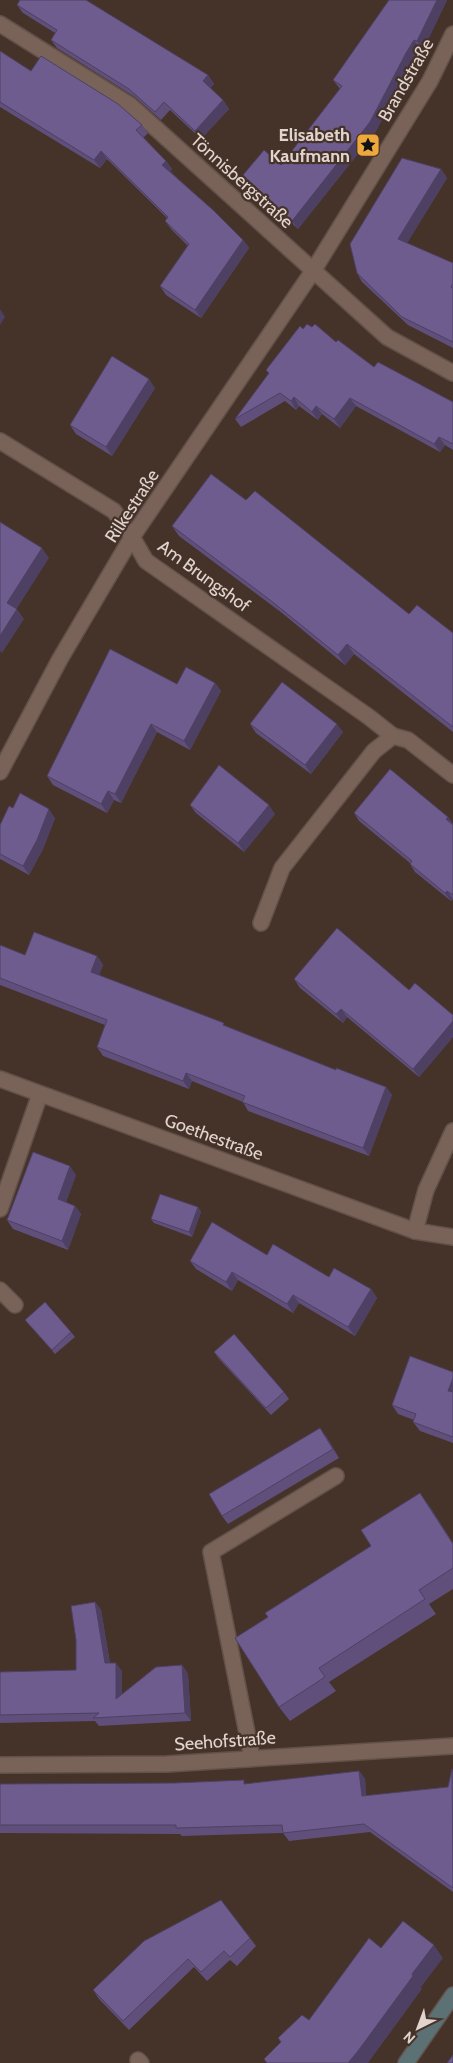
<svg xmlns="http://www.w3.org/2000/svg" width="453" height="2063" font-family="Cabin,sans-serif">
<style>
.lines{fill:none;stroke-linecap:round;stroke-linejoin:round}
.lane-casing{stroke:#625149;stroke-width:18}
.street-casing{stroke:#625149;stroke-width:18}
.secondary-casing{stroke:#625149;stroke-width:18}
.lane{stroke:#796258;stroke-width:15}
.street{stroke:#796258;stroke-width:15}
.secondary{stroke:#5c7174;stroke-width:15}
.wall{fill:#5f4f7a}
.shaded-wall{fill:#4d4063}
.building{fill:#6e5c8e;stroke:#4d4063}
.labels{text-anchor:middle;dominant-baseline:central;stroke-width:4.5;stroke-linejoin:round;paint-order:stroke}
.street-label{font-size:18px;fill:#e1d4ce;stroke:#453228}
.poi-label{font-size:18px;font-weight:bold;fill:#e1d4ce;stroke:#453228;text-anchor:end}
</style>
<rect width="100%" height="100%" fill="#453228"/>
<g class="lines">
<g class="lane-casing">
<g id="lane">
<polyline points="132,537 146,561 369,717 393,736"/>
<polyline points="0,1209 40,1094"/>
<polyline points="0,1290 15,1305"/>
<polyline points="252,1758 211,1552 336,1476"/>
<polyline points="138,2060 141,2063"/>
</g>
</g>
<g class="street-casing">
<g id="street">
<polyline points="0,24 130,105 387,337 453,373"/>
<polyline points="0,441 114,511 132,537"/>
<polyline points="0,772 60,659 132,537 313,271 430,81 453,34"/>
<polyline points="261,923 282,868 374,751 393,736 408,740 453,775"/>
<polyline points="0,1079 415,1231 453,1237"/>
<polyline points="415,1231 426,1190 453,1131"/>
<polyline points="0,1765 167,1764 453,1746"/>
</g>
</g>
<g class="secondary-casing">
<polyline id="secondary" points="406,2063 453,1995"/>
</g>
<use href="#lane" class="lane"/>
<use href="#street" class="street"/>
<use href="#secondary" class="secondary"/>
</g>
<g class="wall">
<polygon points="389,0 447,0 423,50 420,49 412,61 376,131 298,229 249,184 243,175 281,165 340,89 333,80"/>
<polygon points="17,5 208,75 214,84 210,88 223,100 229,109 201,139 170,110 161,120 135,97 57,48 51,40 55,33 23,13"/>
<polygon points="0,51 31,71 142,125 148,133 143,138 166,161 172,169 170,171 243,240 249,248 201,318 166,295 160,286 188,246 171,229 165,221 167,218 107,159 100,168 0,107"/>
<polygon points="441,169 447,178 407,243 453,263 453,348 408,325 362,282 357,273"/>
<polygon points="312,327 336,342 374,367 453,402 453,450 445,445 440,452 356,406 340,428 322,414 318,420 299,406 296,410 285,401 241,427 235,419 269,374 266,370 303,329"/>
<polygon points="155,388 112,456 76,434 70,425"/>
<polygon points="246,500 409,614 453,633 453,732 354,654 345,665 282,613 179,536 172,526"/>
<polygon points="215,683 221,691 190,750 157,732 121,803 114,800 107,813 53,785 47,776 177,684"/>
<polygon points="250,724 343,732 311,774 256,733"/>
<polygon points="190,805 275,814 244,852 196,813"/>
<polygon points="13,808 55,818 43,849 29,875 0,859 0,825"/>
<polygon points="354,813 448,817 453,824 453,899 451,901 415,872 410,864 410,863 359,821"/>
<polygon points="0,945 25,955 97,956 103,965 99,975 336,1070 386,1087 392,1095 369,1156 248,1111 243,1102 192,1081 189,1089 103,1056 97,1047 105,1025 0,985"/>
<polygon points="294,979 409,990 453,1015 453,1037 419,1077 347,1017 343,1023 300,988"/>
<polygon points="76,1175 66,1202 75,1206 81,1214 68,1250 13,1229 7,1220"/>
<polygon points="198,1207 201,1212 192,1237 154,1223 151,1219"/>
<polygon points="267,1255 329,1277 371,1289 377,1298 355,1336 299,1303 293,1313 238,1280 232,1291 196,1269 190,1261"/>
<polygon points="25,1320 71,1332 75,1337 55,1354"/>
<polygon points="214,1352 284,1392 289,1399 271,1415 219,1359"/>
<polygon points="453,1372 453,1443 420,1431 413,1422 414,1420 398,1414 392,1405"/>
<polygon points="326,1436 339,1458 228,1524 222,1516"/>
<polygon points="430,1507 453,1543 453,1589 429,1604 436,1614 329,1682 336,1691 290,1721 279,1707 268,1617"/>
<polygon points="95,1602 101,1610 110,1663 122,1671 122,1695 182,1665 188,1674 191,1721 99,1726 95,1721 0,1723 0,1672 76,1670"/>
<polygon points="453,1769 453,1892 370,1832 289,1841 283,1833 182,1836 180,1834 0,1833 0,1784 246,1784 359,1771 365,1779 366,1796 448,1787"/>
<polygon points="250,1938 256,1946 237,1966 230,1960 207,1981 194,1967 129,2030 99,1999 93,1990"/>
</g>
<g class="shaded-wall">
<polygon points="437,0 447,0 423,50 417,41"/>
<polygon points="414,40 420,49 412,61 376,131 298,229 292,221"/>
<polygon points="208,75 214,84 209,90 203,81"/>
<polygon points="223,100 229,109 201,139 195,131"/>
<polygon points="101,151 107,159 100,168 94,160"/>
<polygon points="166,161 172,169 168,173 162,165"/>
<polygon points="441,169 447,178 404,248 398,239"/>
<polygon points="243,240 249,248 201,318 195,310"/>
<polygon points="0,309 5,317 0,325"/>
<polygon points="149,379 155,388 112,456 106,447"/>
<polygon points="294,397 299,406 296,410 291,401"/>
<polygon points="350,398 356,406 340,428 334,419"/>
<polygon points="316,406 322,414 318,420 312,412"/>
<polygon points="439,437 445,445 440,452 434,444"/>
<polygon points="42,548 49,558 14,613 7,603"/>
<polygon points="17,609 24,619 2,653 0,651 0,636"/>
<polygon points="347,644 354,654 345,665 338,655"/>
<polygon points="215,683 221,691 190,750 184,741"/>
<polygon points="151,724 157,732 121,803 115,794"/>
<polygon points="337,724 343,732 311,774 305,765"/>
<polygon points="108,791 114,800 107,813 101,804"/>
<polygon points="269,805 275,814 244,852 238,843"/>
<polygon points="49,809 55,818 43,849 29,875 23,866"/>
<polygon points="448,817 453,824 453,826 446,819"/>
<polygon points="447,891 453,899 451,901 445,893"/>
<polygon points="97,956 103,965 97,981 91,972"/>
<polygon points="341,1009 347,1017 343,1023 336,1014"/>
<polygon points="453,1021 453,1037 419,1077 413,1069"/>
<polygon points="186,1073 192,1081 189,1089 183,1081"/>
<polygon points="386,1087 392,1095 369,1156 363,1148"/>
<polygon points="70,1166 76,1175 64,1208 58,1199"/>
<polygon points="75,1206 81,1214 68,1250 62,1241"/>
<polygon points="198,1207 201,1212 192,1237 189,1232"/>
<polygon points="232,1272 238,1280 232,1291 226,1282"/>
<polygon points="371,1289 377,1298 355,1336 348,1327"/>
<polygon points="293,1295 299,1303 293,1313 287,1304"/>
<polygon points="453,1378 453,1398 448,1391"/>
<polygon points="320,1428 326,1436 339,1458 333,1449"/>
<polygon points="420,1493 430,1507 453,1544"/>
<polygon points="95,1602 101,1610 111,1671 105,1663"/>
<polygon points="116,1663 122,1671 122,1707 116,1699"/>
<polygon points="182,1665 188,1674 191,1721 185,1713"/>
<polygon points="359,1771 365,1779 367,1804 362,1796"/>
<polygon points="434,1945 443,1958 421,1987 422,1989 368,2063 348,2063 412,1974"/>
</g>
<g class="building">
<polygon points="20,0 86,0 208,75 203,81 223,100 195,131 164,102 155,112 129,89 51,40 57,30 17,5"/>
<polygon points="389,0 437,0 417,41 414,40 406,53 370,122 292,221 243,175 264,150 281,165 342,86 333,80"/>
<polygon points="0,51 31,71 41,56 118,104 142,125 136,130 166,161 162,165 213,210 243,240 195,310 160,286 189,244 165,221 168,217 101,151 94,160 0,102"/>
<polygon points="402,158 441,169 398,239 453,263 453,284 451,287 453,288 453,342 402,317 357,273 350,244"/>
<polygon points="307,324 312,327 315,324 336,342 338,340 374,367 378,362 453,402 453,444 439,437 434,444 350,398 334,419 316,406 312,412 294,397 291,401 280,393 235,419 269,373 266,370 300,326 303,329"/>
<polygon points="112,356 149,379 106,447 70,425"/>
<polygon points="211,474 246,500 255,491 409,614 417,605 453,633 453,727 347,644 338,655 274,603 172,526"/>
<polygon points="0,522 42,548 7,603 17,609 0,636"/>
<polygon points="110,649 177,684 186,667 215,683 184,741 151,724 115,794 108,791 101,804 47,776"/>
<polygon points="282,682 337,724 305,765 250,724"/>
<polygon points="219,765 269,805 238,843 190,805"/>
<polygon points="390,769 448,817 446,819 453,825 453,895 447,891 445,893 410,864 412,861 354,813"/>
<polygon points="20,793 49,809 37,840 23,866 0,854 0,825 9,806 13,808"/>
<polygon points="337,928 409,990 415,983 453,1015 453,1021 413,1069 341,1009 336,1014 294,979"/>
<polygon points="34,932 97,956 91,972 224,1023 223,1025 336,1070 336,1068 386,1087 363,1148 242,1102 245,1096 186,1073 183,1081 97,1047 107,1020 0,978 0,945 25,955"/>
<polygon points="33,1152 70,1166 58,1199 75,1206 62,1241 7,1220"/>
<polygon points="160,1194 198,1207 189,1232 151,1219"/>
<polygon points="212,1222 267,1255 273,1244 329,1277 334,1268 371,1289 348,1327 293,1295 287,1304 232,1272 226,1282 190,1261"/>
<polygon points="45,1302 71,1332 52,1350 25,1320"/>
<polygon points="234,1334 284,1392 266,1408 214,1352"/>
<polygon points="410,1356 453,1372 453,1378 448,1391 453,1392 453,1437 413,1422 416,1414 392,1405"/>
<polygon points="320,1428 333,1449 222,1516 209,1494"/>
<polygon points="420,1493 453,1544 453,1568 419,1590 425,1599 319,1668 325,1677 279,1707 235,1638 268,1617 265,1613 371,1546 361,1530"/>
<polygon points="95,1602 105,1663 116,1663 116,1699 156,1667 182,1665 185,1713 93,1718 99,1713 0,1715 0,1672 76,1670 76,1640 71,1606"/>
<polygon points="452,1769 453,1888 364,1824 283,1833 282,1825 176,1828 176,1825 0,1825 0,1784 175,1783 244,1780 244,1784 359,1771 362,1796 448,1787"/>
<polygon points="221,1900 250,1938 230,1957 224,1951 201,1972 188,1959 123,2021 93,1990 144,1941"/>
<polygon points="403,1921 434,1945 412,1974 413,1976 358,2051 348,2063 267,2063 264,2059 281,2042 278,2038 302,2015 309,2020 369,1938 381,1948"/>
<polygon points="453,2055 453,2063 447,2063"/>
</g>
<defs>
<g id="sight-square" transform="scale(1.25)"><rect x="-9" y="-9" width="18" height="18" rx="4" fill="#eea83c" stroke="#453228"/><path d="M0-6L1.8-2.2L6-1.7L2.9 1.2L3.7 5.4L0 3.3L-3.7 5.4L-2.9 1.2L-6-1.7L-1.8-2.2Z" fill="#111"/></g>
</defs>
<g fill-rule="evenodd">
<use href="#sight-square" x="368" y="145"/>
</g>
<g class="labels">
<g class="street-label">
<text transform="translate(406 80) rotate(-60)">Brandstraße</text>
<text transform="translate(242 181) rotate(42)">Tönnisbergstraße</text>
<text transform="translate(132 506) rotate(-57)">Rilkestraße</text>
<text transform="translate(204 576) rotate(36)">Am Brungshof</text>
<text transform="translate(214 1137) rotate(20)">Goethestraße</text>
<text transform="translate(225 1741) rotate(-4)">Seehofstraße</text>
</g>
<g class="poi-label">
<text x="350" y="135">Elisabeth<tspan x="350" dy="21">Kaufmann</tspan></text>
</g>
</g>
<g transform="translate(418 2028) rotate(222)" stroke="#453228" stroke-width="4" paint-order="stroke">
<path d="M0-4L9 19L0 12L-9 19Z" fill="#e1d4ce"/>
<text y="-8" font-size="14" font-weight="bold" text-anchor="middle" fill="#e1d4ce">N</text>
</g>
</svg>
